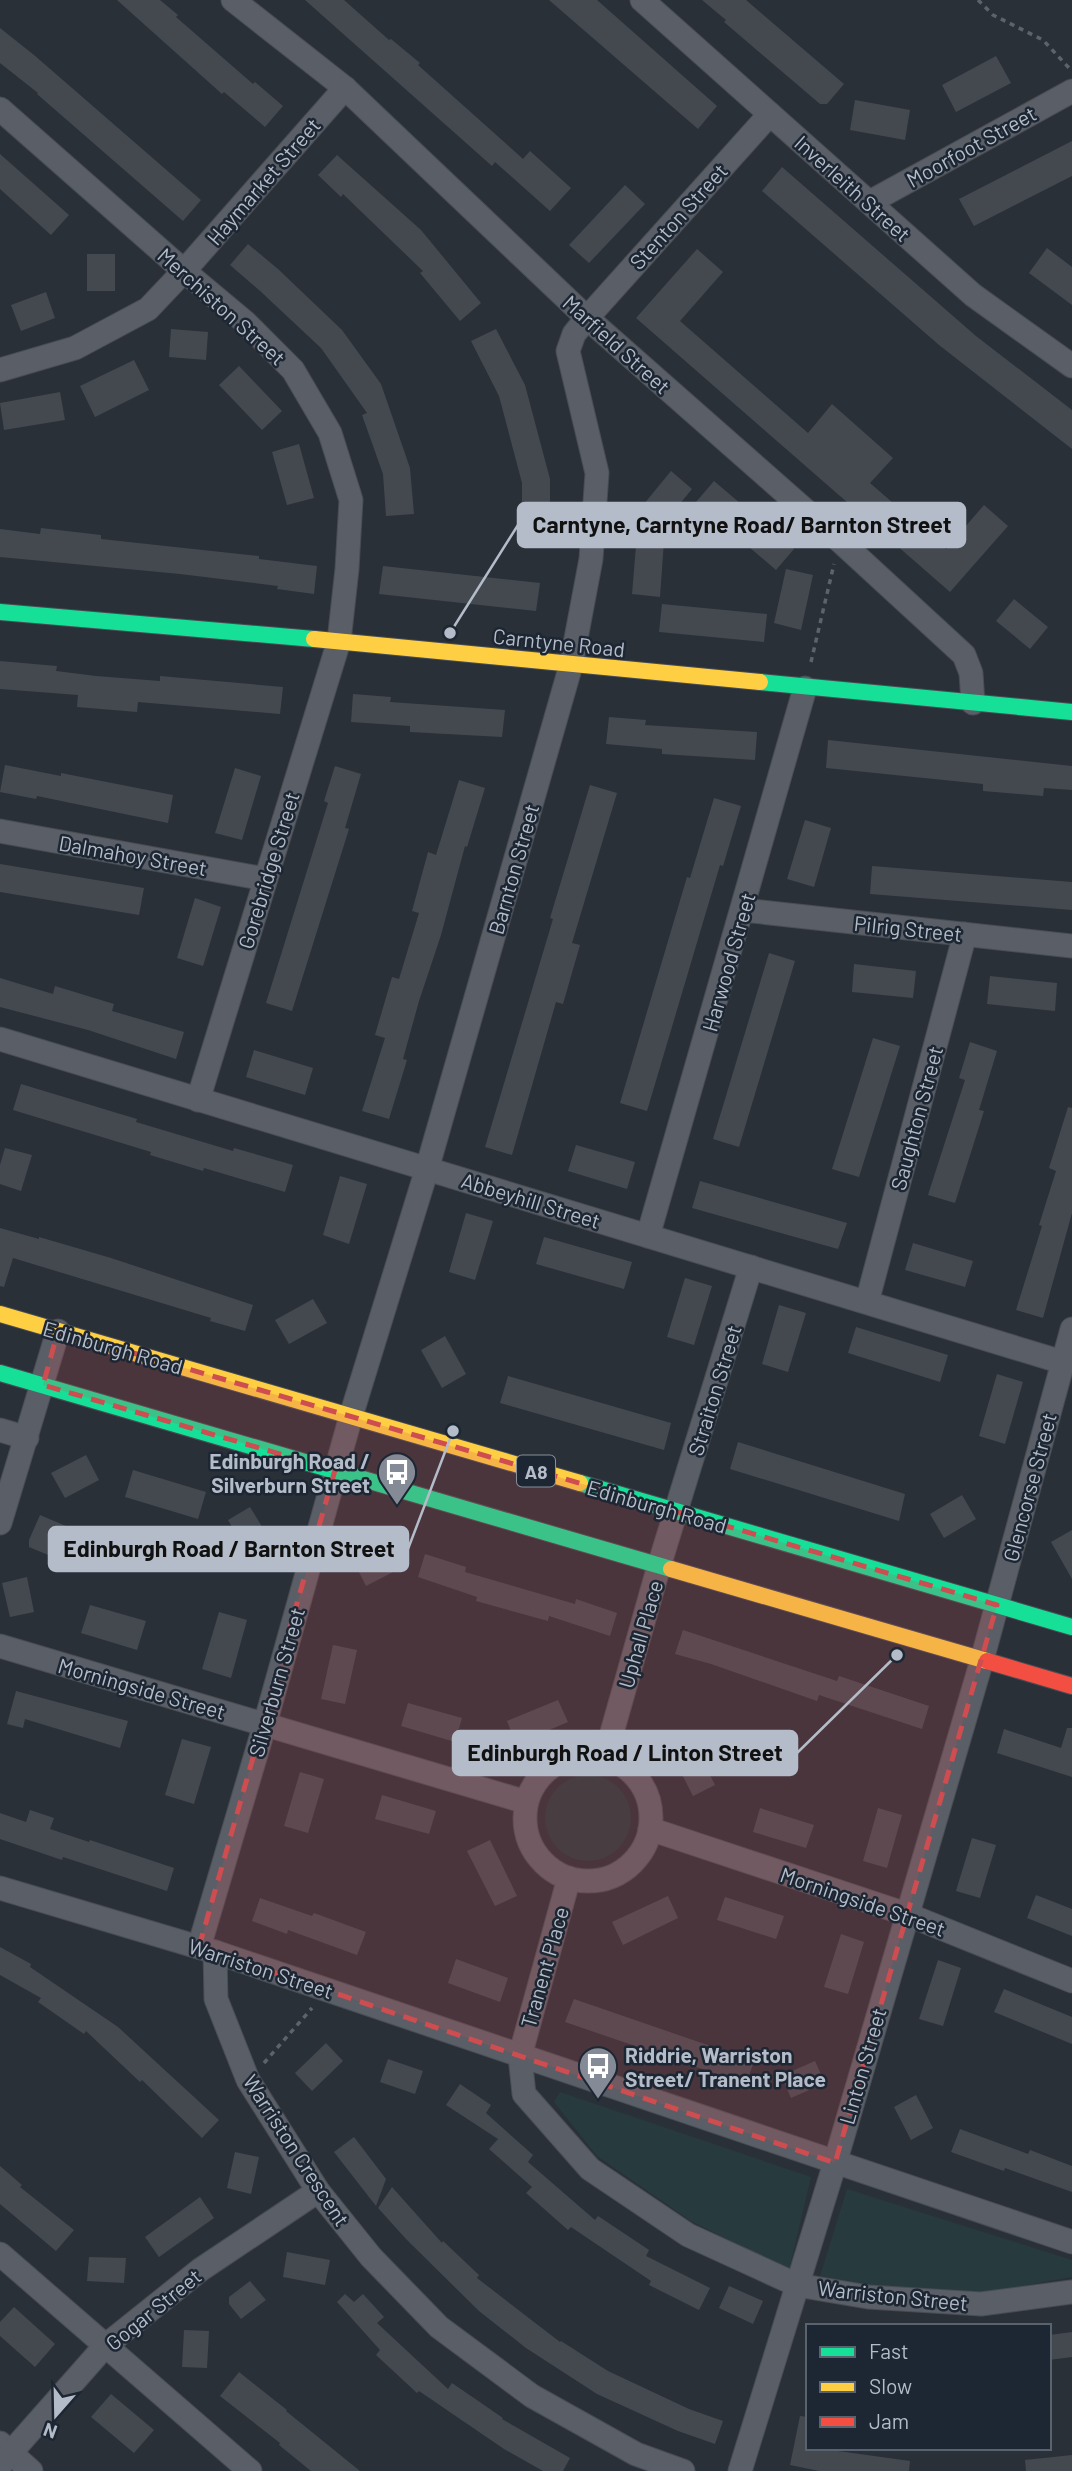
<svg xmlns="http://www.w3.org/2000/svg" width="1072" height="2471" font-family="Barlow,sans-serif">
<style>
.green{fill:#273a3e}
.building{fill:#444950}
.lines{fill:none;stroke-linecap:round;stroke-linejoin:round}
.street-casing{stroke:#484c53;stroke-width:25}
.fast-casing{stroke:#484c53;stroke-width:18}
.slow-casing{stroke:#484c53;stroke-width:18}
.jam-casing{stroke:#484c53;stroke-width:18}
.path{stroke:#5d636a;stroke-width:3.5;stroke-dasharray:5 5;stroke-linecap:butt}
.street{stroke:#5a5e66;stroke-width:23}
.fast{stroke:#16e098;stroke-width:16}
.slow{stroke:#ffcf43;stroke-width:16}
.jam{stroke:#f24e42;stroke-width:16}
.marked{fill:#ce4d50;fill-opacity:0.2;stroke:#ce4d50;stroke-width:5;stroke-dasharray:14 9;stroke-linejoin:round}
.labels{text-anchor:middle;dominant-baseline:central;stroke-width:5;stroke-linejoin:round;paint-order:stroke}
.shield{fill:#1d2633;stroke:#878f9c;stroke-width:2}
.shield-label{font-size:19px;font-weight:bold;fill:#b4bcc9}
.street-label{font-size:21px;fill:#b4bcc9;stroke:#1d2633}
.poi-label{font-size:21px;font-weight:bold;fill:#b4bcc9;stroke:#1d2633;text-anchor:end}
.leader{fill:none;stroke:#b4bcc9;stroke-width:2.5}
.callout-dot{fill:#b4bcc9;stroke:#1d2633;stroke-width:2.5}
.callout{fill:#b4bcc9;stroke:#b4bcc9;stroke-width:2.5}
.callout-label{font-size:23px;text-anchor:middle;font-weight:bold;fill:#111}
</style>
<rect width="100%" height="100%" fill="#2a3038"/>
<g class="green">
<circle cx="588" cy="1818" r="43"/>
<polygon points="560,2092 811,2177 789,2270 691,2221 597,2156 554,2102"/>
<polygon points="847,2189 1072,2260 1072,2277 989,2292 890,2290 820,2276"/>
</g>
<g class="building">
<polygon points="117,0 160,0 178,15 176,17 253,84 255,82 283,106 265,127 224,92 222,94"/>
<polygon points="305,0 344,0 389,40 391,39 420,63 418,65 523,159 530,151 571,188 550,211 495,162 492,166"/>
<polygon points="549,0 597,0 717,106 698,129"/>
<polygon points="702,0 746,0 844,84 827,104 820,104 724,22 726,20"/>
<polygon points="0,28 34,55 201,200 183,221 37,94 38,93 0,63"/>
<polygon points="996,56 1011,83 956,112 942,85"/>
<polygon points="855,100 910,110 905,140 850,130"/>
<polygon points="1072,141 1072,176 974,226 959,199"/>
<polygon points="0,154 69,215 51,235 0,189"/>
<polygon points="337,155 421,230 481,303 460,321 420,273 423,271 343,194 341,197 318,175"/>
<polygon points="782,167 976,336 1072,410 1072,449 939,345 762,191"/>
<polygon points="625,185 645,204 589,263 569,245"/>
<polygon points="248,244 278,269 342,330 381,384 410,468 414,514 386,516 383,474 362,415 367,413 321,348 259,290 230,265"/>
<polygon points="1047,248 1072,267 1072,305 1029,273"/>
<polygon points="697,249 723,272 680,321 808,433 832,404 893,458 870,483 946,549 984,505 1008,526 950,592 636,318"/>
<rect x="87" y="254" width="28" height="37"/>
<polygon points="46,292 55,318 21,331 11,305"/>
<polygon points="171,329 208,332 206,360 169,357"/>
<polygon points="496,329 525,385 550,479 550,527 522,527 522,483 499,396 471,341"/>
<polygon points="134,360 149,390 95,417 80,386"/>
<polygon points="239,366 282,411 262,430 219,385"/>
<polygon points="60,392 65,420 4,430 0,403"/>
<polygon points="299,444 314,498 287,505 272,452"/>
<polygon points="671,471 692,489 650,540 664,541 660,597 632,594 639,510"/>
<polygon points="714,481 794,549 776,570 696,502"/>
<polygon points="41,528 101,535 101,539 259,556 259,559 317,566 314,594 277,589 278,586 180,574 0,557 0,529 40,534"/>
<polygon points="383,566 540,583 536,611 379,594"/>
<polygon points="786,569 813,575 801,630 774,623"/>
<polygon points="1014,599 1048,627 1030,649 996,621"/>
<polygon points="662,604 767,614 764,642 659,632"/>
<polygon points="0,661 57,666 56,671 96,676 160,681 160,676 283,687 280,714 138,702 137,712 77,707 78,695 0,689"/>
<polygon points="353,694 391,697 390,702 505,710 502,737 410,732 410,726 351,722"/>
<polygon points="609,717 646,720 645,725 757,732 755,760 662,754 662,749 606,744"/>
<polygon points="828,740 1072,766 1072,790 1044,788 1043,796 983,791 983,784 826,768"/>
<polygon points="5,765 61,776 61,773 173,795 168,823 37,796 36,799 0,792"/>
<polygon points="335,766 361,774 345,828 349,829 292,1011 266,1003 328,803 324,801"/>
<polygon points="235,768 261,776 242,840 215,833"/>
<polygon points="459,780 485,788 467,847 465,846 441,935 419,1001 403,1059 407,1060 389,1119 362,1111 385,1038 375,1035 392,977 399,979 419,913 412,911 428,852 436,855"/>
<polygon points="590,785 617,793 572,943 580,945 563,1004 556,1002 512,1155 485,1147 553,919 550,918"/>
<polygon points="714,798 741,806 723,866 720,865 647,1111 620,1103 687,877 690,878"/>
<polygon points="805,820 831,828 814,887 787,879"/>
<polygon points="0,864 144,888 139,915 0,892"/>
<polygon points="872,866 1072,882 1072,910 870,894"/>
<polygon points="195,898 221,907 203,966 177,958"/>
<polygon points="769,953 795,961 739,1147 713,1139"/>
<polygon points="854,964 916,971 913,998 852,992"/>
<polygon points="990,976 1057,983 1055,1011 987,1004"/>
<polygon points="0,978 53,994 55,986 114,1004 112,1011 184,1032 176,1059 88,1030 0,1007"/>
<polygon points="873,1038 900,1046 859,1177 832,1169"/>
<polygon points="970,1042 997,1051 979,1110 984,1111 955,1203 928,1195 965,1080 959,1078"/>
<polygon points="254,1050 313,1068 305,1095 246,1077"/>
<polygon points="21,1084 137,1119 136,1122 233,1151 234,1148 293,1165 285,1192 204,1168 203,1171 150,1155 151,1152 13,1110"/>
<polygon points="1068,1107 1072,1108 1072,1213 1043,1318 1016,1310 1042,1226 1039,1225 1056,1171 1049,1168"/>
<polygon points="576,1145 635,1162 627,1189 568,1171"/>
<polygon points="5,1148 32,1155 21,1191 0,1184 0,1165"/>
<polygon points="340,1176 367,1184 349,1244 323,1235"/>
<polygon points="700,1181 847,1223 838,1249 692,1208"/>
<polygon points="466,1213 493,1221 475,1280 449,1272"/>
<polygon points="0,1228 39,1239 39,1237 111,1258 253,1305 245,1331 210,1321 211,1318 13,1258 4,1287 0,1286"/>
<polygon points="544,1237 632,1262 624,1289 536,1264"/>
<polygon points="913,1243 973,1261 965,1287 905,1270"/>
<polygon points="685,1278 712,1286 694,1345 667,1337"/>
<polygon points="313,1299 327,1323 289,1344 275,1320"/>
<polygon points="779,1305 806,1313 788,1372 762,1364"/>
<polygon points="856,1327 948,1355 940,1382 848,1353"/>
<polygon points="445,1336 466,1374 442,1388 421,1350"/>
<polygon points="997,1374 1023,1382 1005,1444 979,1436"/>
<polygon points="508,1376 671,1423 664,1450 500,1403"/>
<polygon points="738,1442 905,1494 899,1521 730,1469"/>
<polygon points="86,1455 99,1480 65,1498 51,1473"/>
<polygon points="133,1470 206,1492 198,1519 125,1497"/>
<polygon points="962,1495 976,1519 944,1538 930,1514"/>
<polygon points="250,1507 269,1538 246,1551 228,1520"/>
<polygon points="40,1515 66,1526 53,1557 29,1547 29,1540"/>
<polygon points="1072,1530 1072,1579 1051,1542"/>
<polygon points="388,1547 399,1569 366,1586 355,1564"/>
<polygon points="425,1554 466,1567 465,1572 575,1604 576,1599 617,1613 610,1636 549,1616 548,1621 476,1601 477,1597 418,1577"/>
<polygon points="27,1577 34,1612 10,1617 2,1583"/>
<polygon points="90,1605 146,1621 137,1650 81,1633"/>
<polygon points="219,1612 247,1620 231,1678 202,1669"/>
<polygon points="683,1630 837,1681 839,1676 929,1706 922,1729 819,1695 817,1701 711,1664 675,1654"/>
<polygon points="333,1645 357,1650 345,1704 321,1699"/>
<polygon points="16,1691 128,1721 120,1748 25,1719 23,1728 7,1724"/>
<polygon points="558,1700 568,1722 516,1744 507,1721"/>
<polygon points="408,1703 462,1718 455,1742 401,1726"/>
<polygon points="1067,1728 1072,1728 1072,1777 997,1753 1004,1729 1061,1748"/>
<polygon points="687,1730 715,1785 693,1796 665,1741"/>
<polygon points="182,1739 211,1747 194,1804 165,1795"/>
<polygon points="300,1772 324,1779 308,1833 284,1826"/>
<polygon points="382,1795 436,1811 429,1834 375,1819"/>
<polygon points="760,1808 814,1825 806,1848 753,1832"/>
<polygon points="878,1808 902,1815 887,1868 863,1861"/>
<polygon points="30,1810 54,1818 50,1829 89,1842 90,1840 174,1868 167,1891 63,1857 62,1860 0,1839 0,1813 26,1822"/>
<polygon points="972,1838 996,1845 980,1898 956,1891"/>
<polygon points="490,1840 517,1896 495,1906 467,1851"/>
<polygon points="1036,1895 1072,1909 1072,1936 1027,1918"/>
<polygon points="668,1896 678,1918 623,1945 612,1922"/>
<polygon points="725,1897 784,1916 776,1939 717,1920"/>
<polygon points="260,1898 312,1916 314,1913 366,1932 357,1955 288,1930 287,1934 252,1921"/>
<polygon points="841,1934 864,1942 848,1994 824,1987"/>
<polygon points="0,1947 31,1964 30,1967 118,2027 219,2120 202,2138 142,2080 140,2082 86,2031 84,2034 38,2002 41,1998 0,1975"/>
<polygon points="456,1959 508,1978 500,2002 448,1983"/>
<polygon points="938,1960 961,1968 943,2026 919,2019"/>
<polygon points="1004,1989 1072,2017 1072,2044 994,2012"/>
<polygon points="574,1999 754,2061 746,2084 565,2022"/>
<polygon points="326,2043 343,2061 312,2091 295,2073"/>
<polygon points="388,2059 423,2071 415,2094 380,2082"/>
<polygon points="815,2061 825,2083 791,2098 781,2076"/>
<polygon points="460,2084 491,2105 486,2113 533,2155 528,2162 595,2220 598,2216 649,2250 646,2256 710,2288 699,2310 649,2285 651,2281 571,2227 568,2230 526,2193 532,2187 489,2149 498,2139 446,2105"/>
<polygon points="916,2095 933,2128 911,2140 894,2107"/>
<polygon points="960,2129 1028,2154 1030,2150 1072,2166 1072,2192 1005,2168 1004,2171 951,2152"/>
<polygon points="354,2137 386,2179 376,2206 334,2152"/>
<polygon points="235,2152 259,2157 251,2194 227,2188"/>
<polygon points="0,2166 22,2185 20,2187 74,2230 56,2251 0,2204"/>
<polygon points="392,2187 442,2243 443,2241 479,2275 477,2278 560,2342 561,2341 608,2371 689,2409 723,2421 715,2444 678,2431 597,2394 526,2348 479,2311 406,2239 378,2208"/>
<polygon points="200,2197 214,2218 159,2257 145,2237"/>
<polygon points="287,2252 330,2260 325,2285 283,2277"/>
<polygon points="89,2257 126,2258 124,2283 87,2281"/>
<polygon points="250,2281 266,2300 241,2319 229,2304 229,2297"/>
<polygon points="729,2286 763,2301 753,2324 719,2308"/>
<polygon points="345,2294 354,2302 363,2294 384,2317 377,2323 448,2389 452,2383 503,2418 502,2419 570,2458 563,2471 543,2471 504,2449 419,2391 417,2393 376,2355 380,2350 337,2302"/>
<polygon points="14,2307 55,2344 35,2367 0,2336 0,2322"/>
<polygon points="184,2330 209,2331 207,2368 182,2367"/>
<polygon points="1072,2332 1072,2357 1049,2360 1049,2335"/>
<polygon points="239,2372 287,2410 286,2411 360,2471 311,2471 279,2445 280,2443 220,2396"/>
<polygon points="111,2394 154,2430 134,2453 91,2417"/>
<polygon points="800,2416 808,2417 808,2448 831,2448 831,2450 910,2461 909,2471 819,2471 790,2465"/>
<polygon points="1072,2455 1072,2471 1026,2471 1025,2460"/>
</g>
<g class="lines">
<g class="street-casing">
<g id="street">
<polyline points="233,0 345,88 587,318 839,540 964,655 971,673 973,703"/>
<polyline points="642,0 973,295 1072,366"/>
<polyline points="0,109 184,271 245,322 293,370 330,433 351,500 347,569 339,641 198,1100"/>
<polyline points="870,202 1072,91"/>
<polyline points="0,370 75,348 148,309 184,271 345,88"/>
<polyline points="0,831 265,879"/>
<polyline points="743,910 1072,946"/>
<polyline points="0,1039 1062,1362"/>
<polyline points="648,1236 805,688"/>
<polyline points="867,1302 965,934"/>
<polyline points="0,1430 27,1438"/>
<polyline points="0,1523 58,1331"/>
<polyline points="0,1646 526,1802"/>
<circle cx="588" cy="1818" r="63"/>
<polyline points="605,1757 659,1566 751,1267"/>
<polyline points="650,1829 906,1914 1072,1981"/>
<polyline points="569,1878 520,2056 524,2094 590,2169 688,2235 797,2285 868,2297 981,2304 1072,2292"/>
<polyline points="0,1888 215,1952 1072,2242"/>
<polyline points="199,1947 265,1724 351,1416 427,1169 571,665 591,559 597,473 568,351 574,334 587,318 770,114"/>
<polyline points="215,1952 216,1999 248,2080 318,2191 371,2257 439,2327 532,2396 636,2454 683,2471"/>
<polyline points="0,2254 250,2471"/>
<polyline points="0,2443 31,2471"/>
<polyline points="0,2465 105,2346 200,2270 318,2191"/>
<polyline points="740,2471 835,2163 982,1660 1072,1329"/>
</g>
</g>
<g class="fast-casing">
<g id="fast">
<polyline points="0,612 314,639"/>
<polyline points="760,682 1072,712"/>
<polyline points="0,1373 671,1569"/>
<polyline points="580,1483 1072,1627"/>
</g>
</g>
<g class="slow-casing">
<g id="slow">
<polyline points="314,639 760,682"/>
<polyline points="0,1314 580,1483"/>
<polyline points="671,1569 987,1661"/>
</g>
</g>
<g class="jam-casing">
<polyline id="jam" points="987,1661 1072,1686"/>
</g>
<g class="path">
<polyline points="978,0 993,15 1043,40 1070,69"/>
<polyline points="811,662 834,564"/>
<polyline points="264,2063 312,2008"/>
</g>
<use href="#street" class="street"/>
<use href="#fast" class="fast"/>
<use href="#slow" class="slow"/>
<use href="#jam" class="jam"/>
</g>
<path class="marked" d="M58 1331 997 1605 835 2163 199 1947 335 1470 43 1385Z"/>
<defs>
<g id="bus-pin" transform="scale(2.0125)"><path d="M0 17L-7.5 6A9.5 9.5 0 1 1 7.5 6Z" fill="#848b96" stroke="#1d2633"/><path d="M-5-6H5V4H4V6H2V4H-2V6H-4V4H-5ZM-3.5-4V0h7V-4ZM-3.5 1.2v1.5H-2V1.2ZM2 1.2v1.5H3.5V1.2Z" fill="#fff"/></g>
</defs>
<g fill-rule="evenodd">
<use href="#bus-pin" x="397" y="1472"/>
<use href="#bus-pin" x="598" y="2066"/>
</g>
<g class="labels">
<rect class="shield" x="517" y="1455.5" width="38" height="31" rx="5"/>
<g class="shield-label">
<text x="536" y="1471">A8</text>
</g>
<g class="street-label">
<text transform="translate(971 146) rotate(-29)">Moorfoot Street</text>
<text transform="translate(263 181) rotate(-49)">Haymarket Street</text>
<text transform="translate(853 188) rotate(42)">Inverleith Street</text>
<text transform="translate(678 216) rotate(-48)">Stenton Street</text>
<text transform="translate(222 306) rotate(42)">Merchiston Street</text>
<text transform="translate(617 344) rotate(42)">Marfield Street</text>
<text transform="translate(559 642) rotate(6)">Carntyne Road</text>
<text transform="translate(133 855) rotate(10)">Dalmahoy Street</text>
<text transform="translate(513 869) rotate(-74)">Barnton Street</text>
<text transform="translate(268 870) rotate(-73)">Gorebridge Street</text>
<text transform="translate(908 928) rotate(6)">Pilrig Street</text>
<text transform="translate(728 962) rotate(-74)">Harwood Street</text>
<text transform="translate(916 1118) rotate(-75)">Saughton Street</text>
<text transform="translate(531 1200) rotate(17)">Abbeyhill Street</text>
<text transform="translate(113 1347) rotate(16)">Edinburgh Road</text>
<text transform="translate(714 1390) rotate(-73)">Straiton Street</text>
<text transform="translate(1029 1487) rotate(-75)">Glencorse Street</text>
<text transform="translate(657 1506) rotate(16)">Edinburgh Road</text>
<text transform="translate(640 1634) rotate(-74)">Uphall Place</text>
<text transform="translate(276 1682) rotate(-74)">Silverburn Street</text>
<text transform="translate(142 1688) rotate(16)">Morningside Street</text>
<text transform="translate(863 1901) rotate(19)">Morningside Street</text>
<text transform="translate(544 1967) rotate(-74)">Tranent Place</text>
<text transform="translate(261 1968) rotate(18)">Warriston Street</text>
<text transform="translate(862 2066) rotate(-74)">Linton Street</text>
<text transform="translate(297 2150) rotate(57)">Warriston Crescent</text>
<text transform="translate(893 2295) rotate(6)">Warriston Street</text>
<text transform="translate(153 2309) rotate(-39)">Gogar Street</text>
</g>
<g class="poi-label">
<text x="370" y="1460">Edinburgh Road /<tspan x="370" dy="24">Silverburn Street</tspan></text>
<text x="625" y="2054" text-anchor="start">Riddrie, Warriston<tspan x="625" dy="24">Street/ Tranent Place</tspan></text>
</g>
</g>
<path class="leader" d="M450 633L518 525M453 1431L408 1549M897 1655L797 1753"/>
<g class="callout-dot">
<circle cx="450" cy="633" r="7"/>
<circle cx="453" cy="1431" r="7"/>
<circle cx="897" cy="1655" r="7"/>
</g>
<g class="callout">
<rect x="518" y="503" width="447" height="44" rx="7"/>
<rect x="49" y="1527" width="359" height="44" rx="7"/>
<rect x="453" y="1731" width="344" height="44" rx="7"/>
</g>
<g class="callout-label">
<text x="742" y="533">Carntyne, Carntyne Road/ Barnton Street</text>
<text x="229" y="1557">Edinburgh Road / Barnton Street</text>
<text x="625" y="1761">Edinburgh Road / Linton Street</text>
</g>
<rect x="806" y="2324" width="245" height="126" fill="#1d2633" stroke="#59626f" stroke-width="2"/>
<rect x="820" y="2347" width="35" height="10" fill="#16e098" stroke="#59626f" stroke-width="2"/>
<text x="869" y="2359" font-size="21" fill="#b4bcc9">Fast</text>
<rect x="820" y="2382" width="35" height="10" fill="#ffcf43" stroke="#59626f" stroke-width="2"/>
<text x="869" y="2394" font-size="21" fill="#b4bcc9">Slow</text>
<rect x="820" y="2417" width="35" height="10" fill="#f24e42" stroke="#59626f" stroke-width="2"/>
<text x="869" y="2429" font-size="21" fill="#b4bcc9">Jam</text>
<g transform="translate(56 2415) rotate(200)" stroke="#1d2633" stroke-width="5" paint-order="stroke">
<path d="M0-5L12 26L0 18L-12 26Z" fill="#b4bcc9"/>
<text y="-10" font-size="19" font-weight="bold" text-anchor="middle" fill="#b4bcc9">N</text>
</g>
</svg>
